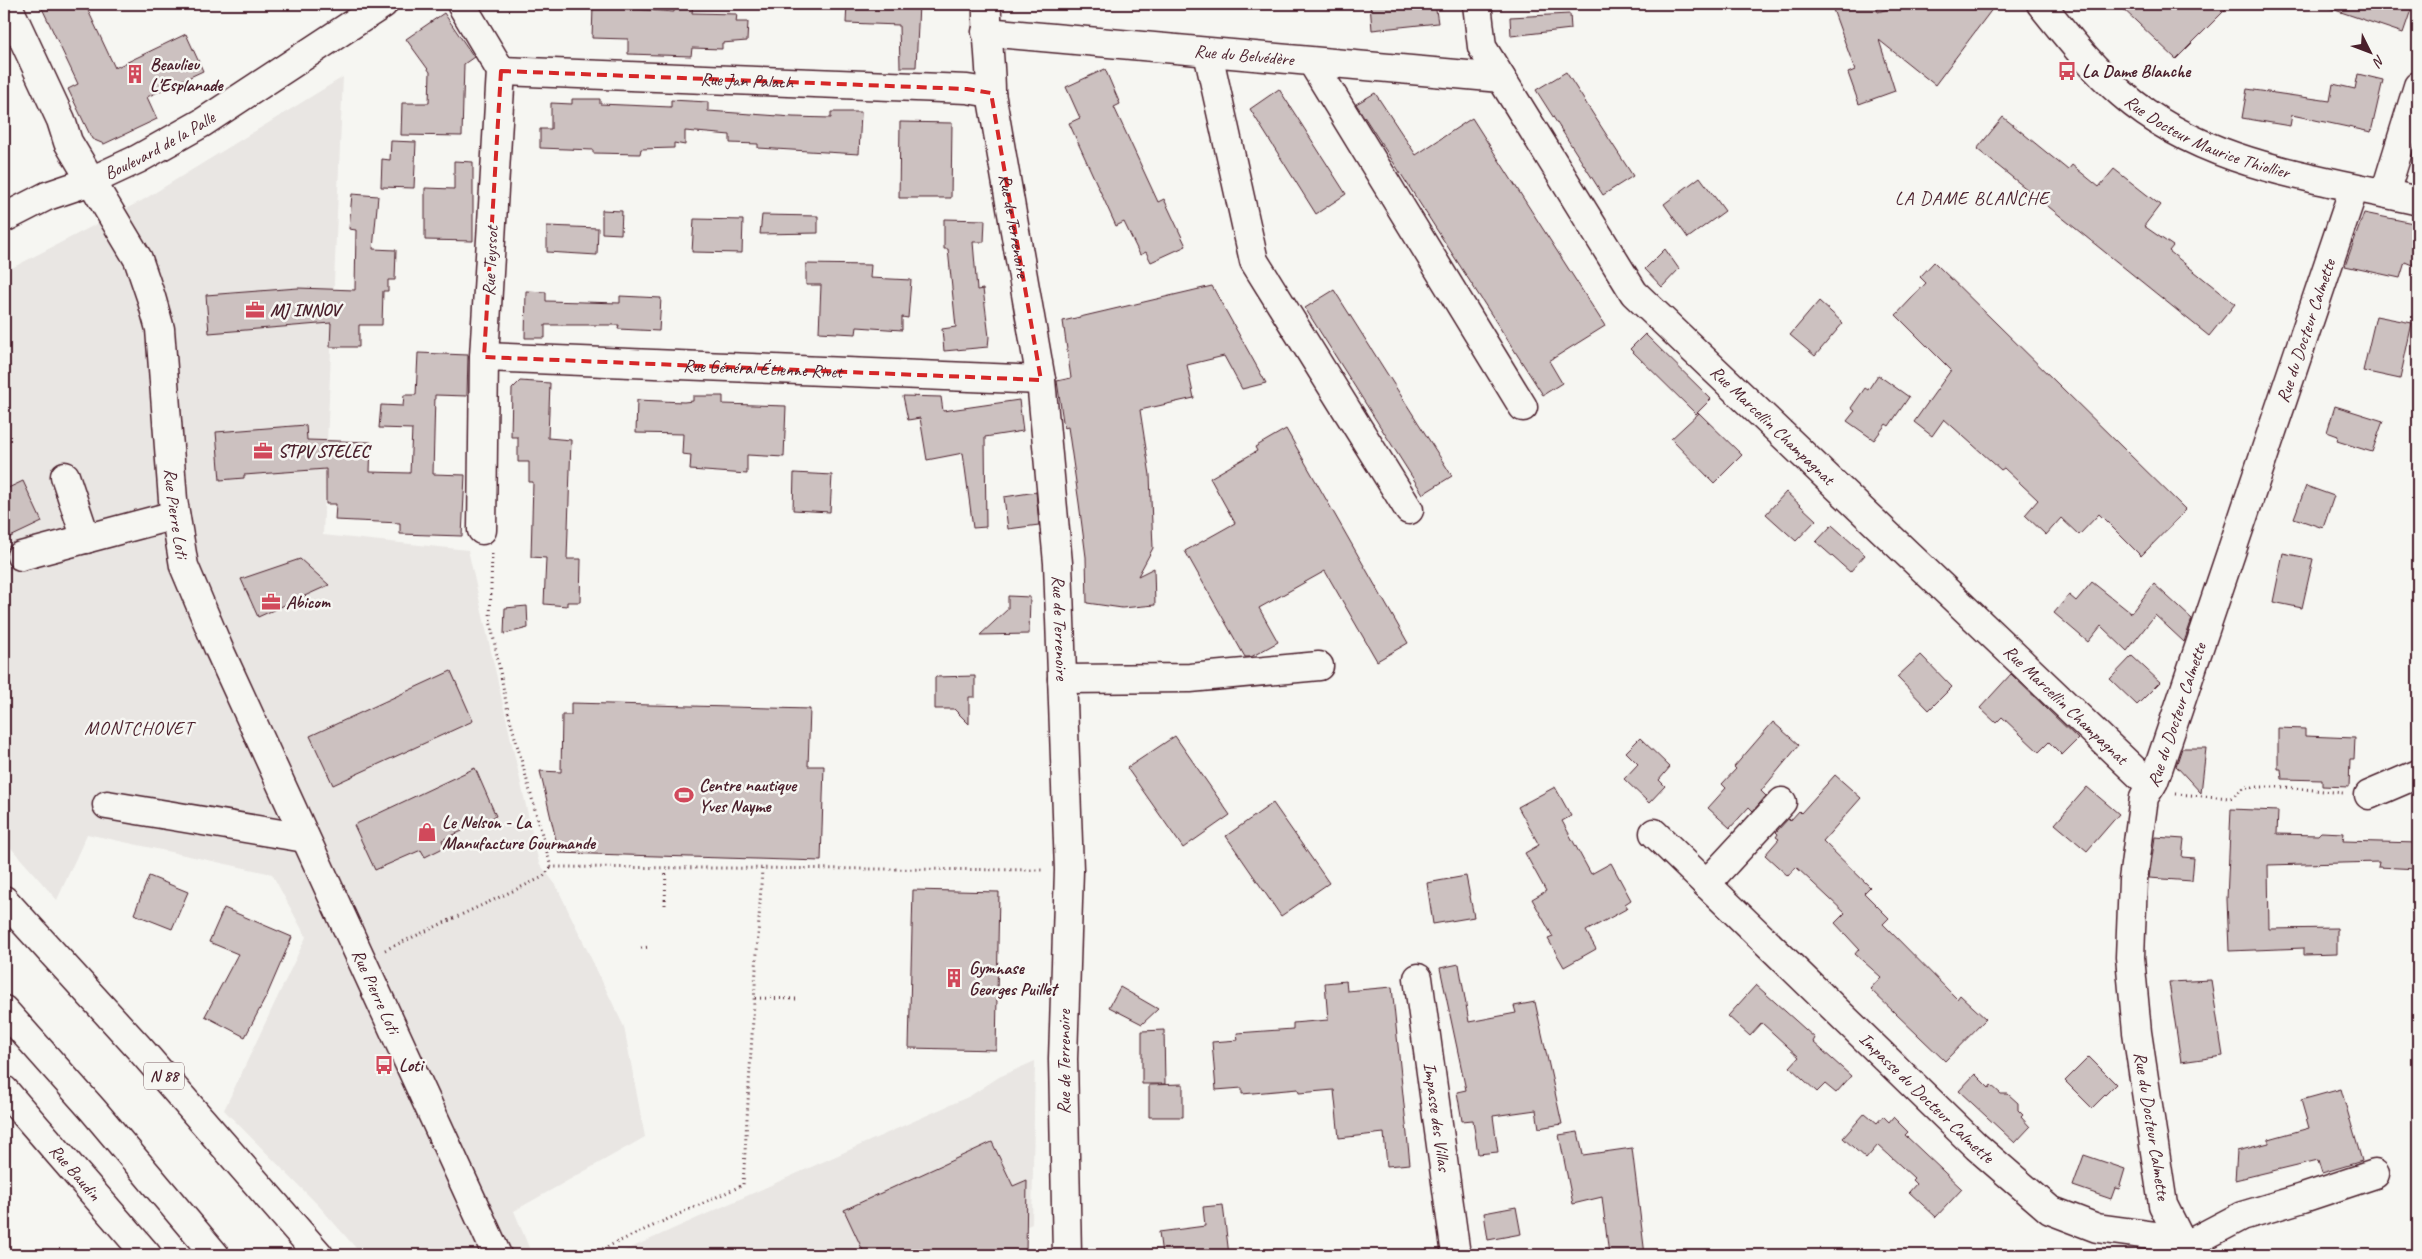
<svg xmlns="http://www.w3.org/2000/svg" width="2422" height="1259" font-family="Caveat,sans-serif">
<style>
.built{fill:#e9e6e3}
.building{fill:#ccc1c0;stroke:#4a1f2b}
.lines{fill:none;stroke-linecap:round;stroke-linejoin:round}
.minor-casing{stroke:#4a1f2b;stroke-width:31}
.highway-casing{stroke:#4a1f2b;stroke-width:31}
.path{stroke:#4a1f2b;stroke-width:3;stroke-dasharray:1 4;stroke-linecap:butt}
.minor{stroke:#f6f6f2;stroke-width:28}
.highway{stroke:#f6f6f2;stroke-width:28}
.marked{fill:none;stroke:#d62828;stroke-width:4;stroke-dasharray:10 6;stroke-linejoin:round}
.labels{text-anchor:middle;dominant-baseline:central;stroke-width:5;stroke-linejoin:round;paint-order:stroke}
.shield{fill:#f6f6f2;stroke:#7e6067;stroke-width:1}
.shield-label{font-size:16px;font-weight:bold;fill:#4a1f2b}
.street-label{font-size:18px;fill:#4a1f2b;stroke:#f6f6f2}
.poi-label{font-size:18px;font-weight:bold;fill:#4a1f2b;stroke:#f6f6f2;text-anchor:start}
.neighbourhood-label{font-size:19px;letter-spacing:1px;fill:#4a1f2b;stroke:#f6f6f2}
</style>
<rect width="100%" height="100%" fill="#f6f6f2"/>
<filter id="ink" filterUnits="userSpaceOnUse"><feTurbulence type="fractalNoise" baseFrequency=".02" numOctaves="2"/><feDisplacementMap in="SourceGraphic" scale="10" xChannelSelector="R" yChannelSelector="G"/><feConvolveMatrix kernelMatrix="1 2 1 2 8 2 1 2 1" color-interpolation-filters="sRGB"/></filter>
<g filter="url(#ink)">
<g class="built">
<polygon points="343,77 323,535 468,550 539,863 556,885 624,1027 645,1137 514,1211 532,1255 362,1255 319,1206 224,1110 306,937 272,874 87,834 57,900 4,840 4,272 143,200"/>
<polygon points="1035,1061 1032,1224 964,1255 615,1255 970,1096 999,1077"/>
</g>
<g class="building">
<polygon points="40,4 85,4 115,68 186,34 203,71 147,97 157,119 104,144 92,139 68,89 78,84"/>
<polygon points="674,4 693,4 692,13 737,14 736,22 748,22 747,41 722,43 722,49 692,48 691,56 628,54 628,39 592,38 593,6 674,12"/>
<polygon points="847,4 919,4 916,67 900,67 899,25 846,23"/>
<polygon points="1370,4 1435,4 1438,23 1372,30"/>
<polygon points="1831,4 1875,4 1878,12 1904,4 1996,4 1935,85 1879,40 1895,91 1859,104 1848,73 1855,70"/>
<polygon points="2118,4 2231,4 2176,59"/>
<polygon points="2326,4 2413,4 2403,33 2326,7"/>
<polygon points="444,13 474,57 464,64 462,136 401,135 402,103 429,103 430,72 406,39"/>
<polygon points="1570,14 1571,29 1511,36 1510,17"/>
<polygon points="1105,69 1120,104 1114,107 1158,202 1164,199 1186,246 1151,262 1146,252 1140,255 1124,222 1116,226 1069,123 1080,118 1066,87"/>
<polygon points="1566,72 1633,176 1603,195 1536,90"/>
<polygon points="2358,74 2383,80 2371,132 2292,115 2290,126 2242,118 2247,89 2330,101 2333,84 2355,89"/>
<polygon points="1279,89 1346,194 1316,214 1250,109"/>
<polygon points="1375,93 1416,155 1472,118 1605,326 1549,361 1562,383 1543,395 1356,104"/>
<polygon points="572,99 600,99 600,104 671,107 671,100 708,102 708,111 793,117 831,118 831,112 861,112 859,154 758,148 758,144 730,143 730,135 685,131 685,145 674,143 674,148 641,149 640,154 593,153 593,150 540,148 540,129 551,129 551,103 572,104"/>
<polygon points="2003,117 2068,170 2072,165 2099,187 2114,169 2160,205 2144,226 2173,246 2169,251 2235,304 2209,336 1977,149"/>
<polygon points="900,122 952,123 951,198 899,198"/>
<polygon points="391,141 416,142 414,188 381,187 382,159 390,160"/>
<polygon points="454,161 473,162 473,241 425,240 425,188 454,189"/>
<polygon points="1700,177 1725,211 1688,238 1664,204"/>
<polygon points="352,194 378,196 373,249 396,250 395,280 388,280 388,291 383,291 382,325 359,325 359,347 330,347 331,323 209,333 206,295 298,288 355,290 356,230 349,229"/>
<polygon points="602,210 622,211 621,234 602,233"/>
<polygon points="2364,213 2418,224 2418,249 2412,265 2405,262 2400,278 2345,266"/>
<polygon points="762,215 818,216 818,233 760,234"/>
<polygon points="694,219 743,220 742,253 692,252"/>
<polygon points="944,219 985,220 984,242 973,242 977,290 983,289 989,337 988,347 944,351 942,329 956,327 948,249 944,249"/>
<polygon points="547,226 598,228 597,255 547,252"/>
<polygon points="1665,249 1679,269 1662,287 1645,269"/>
<polygon points="1934,262 2186,510 2141,556 2099,514 2079,535 2061,518 2046,535 2025,515 2038,500 2004,468 2001,470 1944,419 1932,436 1914,422 1951,370 1896,315 1926,283 1920,277"/>
<polygon points="806,264 871,265 870,278 911,280 908,318 902,317 902,330 857,327 856,334 819,332 821,285 806,285"/>
<polygon points="1212,286 1266,383 1242,389 1224,356 1187,365 1194,398 1140,410 1150,475 1153,548 1138,576 1154,568 1155,605 1122,608 1087,603 1086,557 1079,503 1068,427 1064,428 1057,381 1071,378 1063,321"/>
<polygon points="1334,290 1452,476 1423,494 1305,308"/>
<polygon points="526,291 546,292 546,301 620,303 620,296 661,298 659,331 618,329 619,325 545,325 545,338 525,338"/>
<polygon points="1819,301 1843,323 1815,356 1790,335"/>
<polygon points="2376,316 2412,323 2400,379 2363,371"/>
<polygon points="1645,334 1711,399 1696,414 1630,349"/>
<polygon points="418,353 468,355 467,396 435,395 433,474 465,475 462,536 400,534 400,523 335,520 336,504 326,504 326,469 244,475 244,478 220,480 216,432 306,425 307,440 371,442 370,472 410,473 412,429 379,428 381,405 403,406 404,395 416,395"/>
<polygon points="1878,375 1909,397 1889,426 1886,424 1874,440 1847,421 1855,411 1851,408 1865,388 1868,390"/>
<polygon points="520,381 550,383 548,438 571,440 567,559 581,559 580,602 567,602 567,606 544,604 546,558 531,557 533,482 529,482 529,462 518,462 518,437 511,437 512,389"/>
<polygon points="693,396 723,396 723,404 786,406 784,457 747,455 747,474 690,470 691,455 682,454 683,434 636,433 637,400 684,402 693,401"/>
<polygon points="903,396 941,397 943,411 1019,400 1023,431 985,437 986,527 973,528 963,453 927,460 920,418 908,420"/>
<polygon points="2335,406 2383,421 2372,452 2337,441 2338,436 2327,432"/>
<polygon points="1699,413 1742,455 1714,483 1671,439"/>
<polygon points="1286,429 1408,643 1377,661 1325,571 1259,608 1278,642 1251,657 1245,657 1185,551 1235,523 1210,478 1257,451 1255,447"/>
<polygon points="794,473 832,475 830,512 793,510"/>
<polygon points="23,481 42,522 4,540 4,490"/>
<polygon points="2306,486 2334,496 2323,528 2294,518"/>
<polygon points="1036,492 1039,525 1008,529 1004,497"/>
<polygon points="1786,492 1816,520 1796,541 1766,514"/>
<polygon points="1832,525 1865,555 1850,572 1816,542"/>
<polygon points="2283,553 2313,559 2302,608 2273,602"/>
<polygon points="300,559 329,585 258,617 241,579"/>
<polygon points="2092,582 2131,613 2154,584 2192,619 2184,642 2155,615 2127,651 2101,626 2088,642 2054,613 2069,595 2076,601"/>
<polygon points="1008,596 1030,597 1029,634 980,635 1008,609"/>
<polygon points="527,606 528,628 504,634 505,608"/>
<polygon points="1921,655 1952,687 1929,710 1897,677"/>
<polygon points="2132,656 2160,682 2137,705 2110,679"/>
<polygon points="451,671 473,721 333,785 310,736"/>
<polygon points="2011,674 2078,739 2062,755 2049,742 2039,752 2002,717 1996,723 1980,708"/>
<polygon points="975,676 975,697 969,697 969,724 954,709 935,709 935,677"/>
<polygon points="571,703 810,709 808,766 824,766 821,861 559,853 540,771 561,772 562,715 571,715"/>
<polygon points="1773,722 1799,745 1761,791 1766,796 1753,811 1749,807 1730,828 1708,808 1726,788 1722,784 1736,769 1734,767"/>
<polygon points="2278,728 2305,729 2305,736 2355,738 2354,759 2350,759 2349,787 2322,786 2322,780 2282,779 2281,769 2278,769"/>
<polygon points="1175,736 1230,815 1183,848 1127,768"/>
<polygon points="1640,738 1670,767 1659,780 1665,786 1649,803 1624,779 1638,764 1626,752"/>
<polygon points="2182,748 2206,748 2201,793 2176,766"/>
<polygon points="475,768 496,816 442,840 445,847 425,857 421,850 375,870 354,825"/>
<polygon points="1835,775 1861,798 1823,841 1870,887 1864,893 1889,918 1883,924 1957,999 1960,995 1986,1019 1945,1061 1870,989 1881,977 1855,954 1859,949 1835,923 1845,913 1796,867 1788,876 1765,855 1779,839 1776,837 1778,834 1776,832 1788,819 1790,821 1799,811 1801,813"/>
<polygon points="1555,787 1571,816 1562,821 1591,874 1611,863 1631,900 1625,904 1628,908 1586,931 1596,949 1564,967 1548,939 1553,937 1532,899 1546,891 1525,853 1539,845 1518,807"/>
<polygon points="2087,787 2119,814 2087,851 2055,824"/>
<polygon points="1273,803 1329,883 1281,916 1226,836"/>
<polygon points="2231,809 2278,811 2277,834 2318,835 2321,832 2344,833 2343,841 2418,843 2418,869 2378,867 2379,862 2268,865 2269,929 2337,928 2337,954 2304,955 2304,948 2229,951 2227,899"/>
<polygon points="2155,837 2184,839 2182,857 2194,858 2192,881 2149,878"/>
<polygon points="149,876 188,892 172,929 134,914"/>
<polygon points="1466,876 1474,917 1433,924 1427,883"/>
<polygon points="913,890 999,892 996,1050 909,1048"/>
<polygon points="224,908 292,937 267,995 245,1037 205,1016 238,954 209,942"/>
<polygon points="1459,964 1469,1022 1516,1013 1514,1006 1535,1002 1562,1124 1539,1128 1536,1110 1493,1116 1498,1152 1478,1154 1473,1120 1462,1121 1457,1092 1466,1090 1440,968"/>
<polygon points="2211,980 2223,1056 2181,1062 2169,982"/>
<polygon points="1346,981 1347,991 1392,987 1410,1164 1387,1166 1384,1133 1339,1138 1334,1090 1299,1093 1298,1089 1242,1094 1242,1088 1216,1090 1212,1042 1238,1040 1237,1033 1293,1029 1293,1023 1328,1020 1325,983"/>
<polygon points="1756,985 1815,1038 1813,1042 1851,1076 1836,1093 1825,1084 1817,1092 1790,1067 1799,1057 1762,1023 1750,1036 1728,1016"/>
<polygon points="1120,987 1158,1009 1142,1024 1109,1007"/>
<polygon points="1164,1030 1165,1084 1142,1084 1142,1031"/>
<polygon points="2089,1057 2116,1084 2092,1108 2065,1081"/>
<polygon points="1975,1074 1989,1088 1991,1085 2001,1094 2008,1094 2018,1103 2018,1110 2023,1115 2021,1117 2030,1127 2015,1143 1959,1091"/>
<polygon points="1183,1084 1183,1117 1149,1117 1149,1085"/>
<polygon points="2341,1089 2362,1161 2322,1173 2318,1160 2235,1180 2237,1151 2269,1143 2269,1139 2309,1128 2301,1100"/>
<polygon points="1865,1113 1877,1123 1883,1116 1889,1122 1893,1117 1908,1132 1905,1135 1962,1189 1936,1217 1909,1192 1916,1184 1912,1180 1914,1178 1878,1145 1866,1159 1843,1138"/>
<polygon points="1578,1132 1583,1155 1632,1148 1645,1255 1609,1255 1602,1197 1573,1204 1559,1135"/>
<polygon points="992,1142 1013,1186 1027,1180 1026,1255 865,1255 844,1210"/>
<polygon points="2084,1155 2125,1169 2119,1189 2115,1188 2111,1199 2073,1186"/>
<polygon points="1223,1205 1229,1255 1162,1255 1159,1232 1205,1226 1203,1207"/>
<polygon points="1516,1207 1521,1234 1488,1240 1484,1213"/>
</g>
<g class="lines">
<g class="minor-casing">
<g id="minor">
<path id="s1" d="M7 4 61 120 68 142 138 259 151 297 160 329 173 500 184 566 218 647 497 1255"/>
<polyline points="461,4 501,71 484,357 482,530"/>
<path id="s2" d="M987 4C986 34 991 63 991 93L1041 380 1058 563 1069 870 1063 1059 1067 1255"/>
<path id="s3" d="M1477 4 1482 47 1634 293 2151 786"/>
<path id="s4" d="M2041 4C2066 35 2091 67 2122 94 2204 166 2316 177 2418 201"/>
<path id="s5" d="M986 32 1501 78"/>
<polyline points="1208,53 1254,261 1409,510"/>
<polyline points="1312,62 1523,407"/>
<path id="s6" d="M501 71 967 89 991 93"/>
<polyline points="2385,193 2418,86"/>
<path id="s7" d="M4 218 47 196 91 181 138 159 202 123 383 4"/>
<path id="s8" d="M484 357 1041 380"/>
<polyline points="65,476 86,539"/>
<polyline points="21,556 175,515"/>
<polyline points="1062,679 1190,678 1319,666"/>
<polyline points="2369,795 2418,774"/>
<polyline points="107,805 305,838"/>
<path id="s9" d="M1654 833 1977 1147 2050 1210 2097 1228 2156 1236 2183 1247 2242 1216 2303 1198 2375 1174"/>
<polyline points="1706,884 1782,802"/>
<path id="s10" d="M1418 978 1456 1255"/>
<path id="s11" d="M4 1090 147 1255"/>
<path id="s12" d="M2188 1255 2163 1205 2137 1032 2130 957 2133 880 2144 797 2154 781 2354 188"/>
</g>
</g>
<g class="highway-casing">
<g id="highway">
<polyline points="4,900 139,1048 319,1255"/>
<polyline points="4,1010 93,1110 215,1255"/>
</g>
</g>
<g class="path">
<polyline points="492,554 490,620 508,712 551,867 1043,870"/>
<polyline points="2176,794 2231,798 2245,787 2284,787 2343,793"/>
<polyline points="665,905 666,868"/>
<polyline points="641,948 650,947"/>
<polyline points="385,950 543,877 551,867"/>
<polyline points="755,998 799,999"/>
<polyline points="589,1255 743,1185 762,869"/>
</g>
<use href="#minor" class="minor"/>
<use href="#highway" class="highway"/>
</g>
</g>
<path class="marked" d="M501 71 967 89 991 93 1041 380 484 357Z"/>
<defs>
<g id="bus-bare" transform="scale(1.5)"><path d="M-5-6H5V4H4V6H2V4H-2V6H-4V4H-5ZM-3.5-4V0h7V-4ZM-3.5 1.2v1.5H-2V1.2ZM2 1.2v1.5H3.5V1.2Z" fill="#d1495b" stroke="#f6f6f2" stroke-width="2.5" paint-order="stroke"/></g>
<g id="building-bare" transform="scale(1.5)"><path d="M-4-6H4V6H1V3H-1V6H-4ZM-2.5-4.3h1.7v1.8h-1.7ZM.8-4.3h1.7v1.8H.8ZM-2.5-1h1.7V.8h-1.7ZM.8-1h1.7V.8H.8Z" fill="#d1495b" stroke="#f6f6f2" stroke-width="2.5" paint-order="stroke"/></g>
<g id="office-bare" transform="scale(1.5)"><path d="M-6-3h4V-5.5h4V-3h4V5H-6ZM-1-4.5V-3h2v-1.5ZM-6 0V1H6V0Z" fill="#d1495b" stroke="#f6f6f2" stroke-width="2.5" paint-order="stroke"/></g>
<g id="stadium-bare" transform="scale(1.5)"><path d="M0-5a6.5 5 0 1 0 0 10a6.5 5 0 1 0 0-10ZM-3.5-1.8h7v3.6h-7Z" fill="#d1495b" stroke="#f6f6f2" stroke-width="2.5" paint-order="stroke"/></g>
<g id="shop-bare" transform="scale(1.5)"><path d="M-5-2.5h2.3a2.7 3.5 0 0 1 5.4 0H5L5.5 6h-11ZM-1.5-2.5h3a1.5 2.3 0 0 0-3 0Z" fill="#d1495b" stroke="#f6f6f2" stroke-width="2.5" paint-order="stroke"/></g>
</defs>
<g fill-rule="evenodd">
<use href="#bus-bare" x="2067" y="71"/>
<use href="#building-bare" x="135" y="74"/>
<use href="#office-bare" x="255" y="310"/>
<use href="#office-bare" x="263" y="451"/>
<use href="#office-bare" x="271" y="602"/>
<use href="#stadium-bare" x="684" y="795"/>
<use href="#shop-bare" x="427" y="832"/>
<use href="#building-bare" x="954" y="978"/>
<use href="#bus-bare" x="384" y="1065"/>
</g>
<g class="labels">
<rect class="shield" x="144" y="1062.5" width="40" height="27" rx="4"/>
<g class="shield-label">
<text x="164" y="1076">N 88</text>
</g>
<g class="street-label">
<text stroke="none"><textPath href="#s5" startOffset="259">Rue du Belvédère</textPath></text>
<text stroke="none"><textPath href="#s6" startOffset="246">Rue Jan Palach</textPath></text>
<text stroke="none"><textPath href="#s4" startOffset="218">Rue Docteur Maurice Thiollier</textPath></text>
<text stroke="none"><textPath href="#s7" startOffset="172">Boulevard de la Palle</textPath></text>
<text stroke="none"><textPath href="#s2" startOffset="224">Rue de Terrenoire</textPath></text>
<text transform="translate(490 261) rotate(-87)">Rue Teyssot</text>
<text stroke="none"><textPath href="#s12" startOffset="961">Rue du Docteur Calmette</textPath></text>
<text stroke="none"><textPath href="#s8" startOffset="279">Rue Général Étienne Rivet</textPath></text>
<text stroke="none"><textPath href="#s3" startOffset="524">Rue Marcellin Champagnat</textPath></text>
<text stroke="none"><textPath href="#s1" startOffset="546">Rue Pierre Loti</textPath></text>
<text stroke="none"><textPath href="#s2" startOffset="629">Rue de Terrenoire</textPath></text>
<text stroke="none"><textPath href="#s3" startOffset="929">Rue Marcellin Champagnat</textPath></text>
<text stroke="none"><textPath href="#s12" startOffset="556">Rue du Docteur Calmette</textPath></text>
<text stroke="none"><textPath href="#s1" startOffset="1066">Rue Pierre Loti</textPath></text>
<text transform="translate(1064 1062) rotate(-90)">Rue de Terrenoire</text>
<text stroke="none"><textPath href="#s9" startOffset="380">Impasse du Docteur Calmette</textPath></text>
<text stroke="none"><textPath href="#s10" startOffset="140">Impasse des Villas</textPath></text>
<text transform="translate(2152 1126) rotate(81)">Rue du Docteur Calmette</text>
<text stroke="none"><textPath href="#s11" startOffset="109">Rue Baudin</textPath></text>
</g>
<g class="poi-label">
<text x="150" y="64">Beaulieu<tspan x="150" dy="21">L'Esplanade</tspan></text>
<text x="2082" y="71">La Dame Blanche</text>
<text x="270" y="310">MJ INNOV</text>
<text x="278" y="451">STPV STELEC</text>
<text x="286" y="602">Abicom</text>
<text x="699" y="785">Centre nautique<tspan x="699" dy="21">Yves Nayme</tspan></text>
<text x="442" y="822">Le Nelson - La<tspan x="442" dy="21">Manufacture Gourmande</tspan></text>
<text x="969" y="968">Gymnase<tspan x="969" dy="21">Georges Puillet</tspan></text>
<text x="399" y="1065">Loti</text>
</g>
<g class="neighbourhood-label">
<text x="1972" y="198">LA DAME BLANCHE</text>
<text x="139" y="728">MONTCHOVET</text>
</g>
</g>
<rect width="2422" height="1259" fill="none" stroke="#f6f6f2" stroke-width="20"/>
<rect x="10" y="10" width="2402" height="1239" fill="none" stroke="#4a1f2b" stroke-width="2" filter="url(#ink)"/>
<g transform="translate(2370 52) rotate(132)" stroke="#f6f6f2" stroke-width="4" paint-order="stroke">
<path d="M0-4L9 19L0 12L-9 19Z" fill="#4a1f2b"/>
<text y="-8" font-size="14" font-weight="bold" text-anchor="middle" fill="#4a1f2b">N</text>
</g>
</svg>
